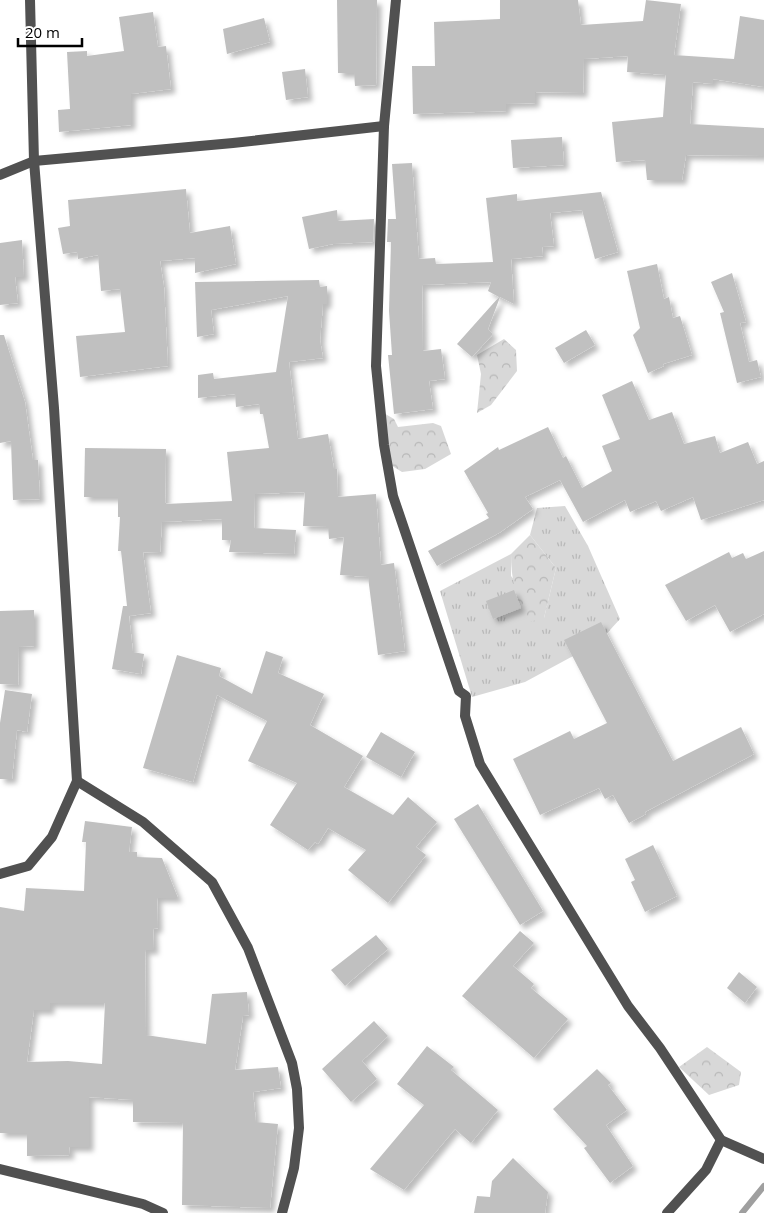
<svg xmlns="http://www.w3.org/2000/svg" width="764" height="1213" font-family="'Open Sans',sans-serif">
<style>
.grass{fill:url(#grass-tufts)}
.forest{fill:url(#forest-crowns)}
.lines{fill:none;stroke-linecap:round;stroke-linejoin:round}
.stream{stroke:#9f9f9f;stroke-width:6}
.building{fill:#c0c0c0;fill-rule:evenodd;filter:url(#shadow)}
.minor{stroke:#515151;stroke-width:10}
</style>
<defs>
<pattern id="grass-tufts" width="24" height="20" patternUnits="userSpaceOnUse" patternTransform="scale(1.25)"><rect width="24" height="20" fill="#d8d8d8"/><path d="M3 7l-1-3M5 7V3M7 7l1-3M15 17l-1-3M17 17v-4M19 17l1-3" fill="none" stroke="#b8b8b8"/></pattern>
<pattern id="forest-crowns" width="20" height="18" patternUnits="userSpaceOnUse" patternTransform="scale(1.25)"><rect width="20" height="18" fill="#d8d8d8"/><path d="M2 6a3 3 0 1 1 6 0M12 15a3 3 0 1 1 6 0" fill="none" stroke="#b8b8b8"/></pattern>
<filter id="shadow"><feDropShadow dx="4.5" dy="4.5" stdDeviation="2.5" flood-color="#0004"/></filter>
</defs>
<rect width="100%" height="100%" fill="#fff"/>
<polygon class="grass" points="565,506 588,546 620,619 599,642 525,682 472,697 440,591 511,554 511,576 544,618 556,568 530,535 537,508"/>
<g class="forest">
<polygon points="504,339 516,350 517,371 491,405 477,413 481,374 477,355"/>
<polygon points="382,412 394,419 398,427 433,423 441,426 451,454 425,469 402,472 389,464"/>
<path d="M530 535 556 568 544 618 526 623C516 600 511 579 511 554Z"/>
<polygon points="707,1047 741,1072 739,1085 709,1095 679,1067"/>
</g>
<g class="lines">
<polyline class="stream" points="742,1213 764,1186"/>
</g>
<g class="building">
<polygon points="337,0 377,0 376,85 355,86 354,73 338,73"/>
<polygon points="500,0 578,0 581,25 643,21 646,0 681,4 674,55 734,59 740,16 764,20 764,87 713,79 713,84 693,82 690,124 764,128 764,156 686,155 682,180 647,180 645,160 616,162 612,122 663,117 666,75 627,72 628,56 584,59 583,93 535,92 535,103 506,104 506,111 413,114 412,66 435,66 434,22 500,19"/>
<polygon points="153,12 158,47 166,46 171,89 131,94 131,125 59,132 58,110 70,109 67,52 87,51 87,56 124,51 119,17"/>
<polygon points="264,18 270,42 227,54 223,29"/>
<polygon points="305,69 308,97 286,100 282,72"/>
<polygon points="562,137 564,165 513,168 511,140"/>
<polygon points="412,163 419,259 435,258 436,264 493,262 486,198 517,194 517,201 601,192 618,252 595,259 582,210 550,213 554,246 542,247 543,256 511,259 514,304 500,297 488,329 493,334 472,357 457,344 499,297 488,291 491,282 422,285 423,351 441,349 445,379 429,381 433,409 394,414 388,355 392,355 389,311 391,242 387,242 388,219 396,219 392,164"/>
<polygon points="186,189 190,233 230,226 236,264 195,273 195,258 160,261 164,287 168,366 80,377 76,336 125,332 120,289 101,291 98,255 78,259 77,252 63,254 58,228 70,226 68,200"/>
<polygon points="337,210 338,221 374,219 373,242 333,244 309,249 302,217"/>
<polygon points="22,240 24,277 15,277 18,303 0,305 0,243"/>
<polygon points="657,264 664,299 669,297 673,318 680,316 692,355 663,364 664,366 648,373 633,335 640,328 627,271"/>
<polygon points="732,273 746,322 740,323 749,362 757,360 761,377 737,383 720,313 724,312 711,282"/>
<polygon points="319,280 320,287 327,286 327,304 323,304 320,340 323,358 289,362 298,439 328,434 334,469 337,469 338,497 376,494 381,565 394,563 405,651 378,655 368,577 340,575 344,537 329,539 328,527 303,526 305,492 255,494 254,528 296,530 294,554 229,552 231,540 222,540 222,519 162,522 160,553 143,552 151,613 129,616 133,652 144,654 141,674 112,669 123,606 127,606 121,551 118,551 120,517 118,517 118,497 84,497 85,448 166,449 165,504 232,501 227,452 269,448 263,414 260,414 259,404 236,407 235,394 198,398 198,375 213,373 214,379 276,372 288,296 211,310 214,334 197,337 195,282"/>
<polygon points="586,330 595,345 564,363 555,348"/>
<polygon points="0,335 4,335 25,402 33,460 38,460 40,499 13,500 11,441 0,443"/>
<polygon points="632,381 649,420 672,412 684,444 715,436 720,453 748,442 757,464 764,461 764,500 701,520 693,497 661,511 656,501 630,512 625,500 583,522 560,480 525,497 533,509 499,533 437,566 428,551 489,518 486,514 488,513 464,471 498,447 499,450 548,427 563,458 566,456 582,488 612,471 602,446 620,439 602,395"/>
<polygon points="764,551 764,614 730,632 715,605 686,621 665,585 729,552 732,558 743,553 746,559"/>
<polygon points="514,590 521,608 493,619 486,601"/>
<polygon points="34,610 34,646 19,647 18,685 0,684 0,611"/>
<polygon points="601,622 673,761 741,727 754,754 645,812 646,814 629,823 613,795 605,799 599,788 540,815 513,759 570,731 574,739 607,723 564,640"/>
<polygon points="266,651 283,657 278,673 324,694 310,725 363,756 344,787 393,815 408,797 437,822 416,847 426,855 388,903 348,870 366,850 328,828 318,844 315,842 308,850 270,825 297,783 248,761 267,721 217,695 193,782 143,768 177,655 221,668 219,676 252,694"/>
<polygon points="5,690 32,694 27,732 17,730 12,779 0,779 0,723"/>
<polygon points="381,732 415,752 401,777 366,757"/>
<polygon points="478,804 543,911 520,925 454,819"/>
<path d="M85 821 132 827 129 852H137V857L162 858 178 898H157L158 928 153 929 154 950H145L146 1035 206 1044 212 994 247 992 249 1015 243 1016 235 1070 278 1067 281 1088 253 1092 256 1122 278 1124 270 1208 182 1205 183 1123 133 1122V1100L89 1097V1147H69L70 1155 27 1156V1133H0V907L24 911 26 888 84 891 86 842H82ZM50 1003H105L102 1064 68 1061 27 1062 34 1010H50Z"/>
<polygon points="653,845 677,896 645,912 631,882 635,880 625,859"/>
<polygon points="520,931 534,943 513,966 534,984 531,988 568,1019 534,1058 462,996"/>
<polygon points="376,935 388,949 345,986 331,970"/>
<polygon points="739,972 757,987 745,1003 727,988"/>
<polygon points="374,1021 388,1036 362,1061 377,1079 351,1102 322,1069"/>
<polygon points="427,1046 454,1067 451,1070 498,1110 471,1143 455,1129 404,1190 370,1169 424,1105 397,1084"/>
<polygon points="597,1069 611,1083 608,1085 627,1110 606,1125 633,1166 610,1183 584,1148 587,1146 553,1109"/>
<polygon points="513,1158 548,1192 545,1213 474,1213 477,1196 490,1197 492,1181"/>
</g>
<g class="lines">
<g class="minor">
<polyline points="396,0 384,126 376,366 384,445 393,496 459,691 466,696 465,716 480,764 628,1006 660,1048 721,1140 764,1159"/>
<polyline points="0,175 34,161 233,143 384,126"/>
<polyline points="77,781 143,822 212,882 248,948 292,1063 297,1089 299,1128 294,1168 282,1213"/>
<polyline points="0,874 28,866 52,837 77,781 54,408 34,161 30,0"/>
<polyline points="0,1169 143,1204 163,1213"/>
<polyline points="667,1213 706,1170 721,1140"/>
</g>
</g>
<path d="M18 38v8h64v-8" fill="none" stroke="#000000" stroke-width="2.5"/>
<text x="25" y="38" font-size="15" fill="#000000" stroke="#ffffff" stroke-width="4" paint-order="stroke">20 m</text>
</svg>
